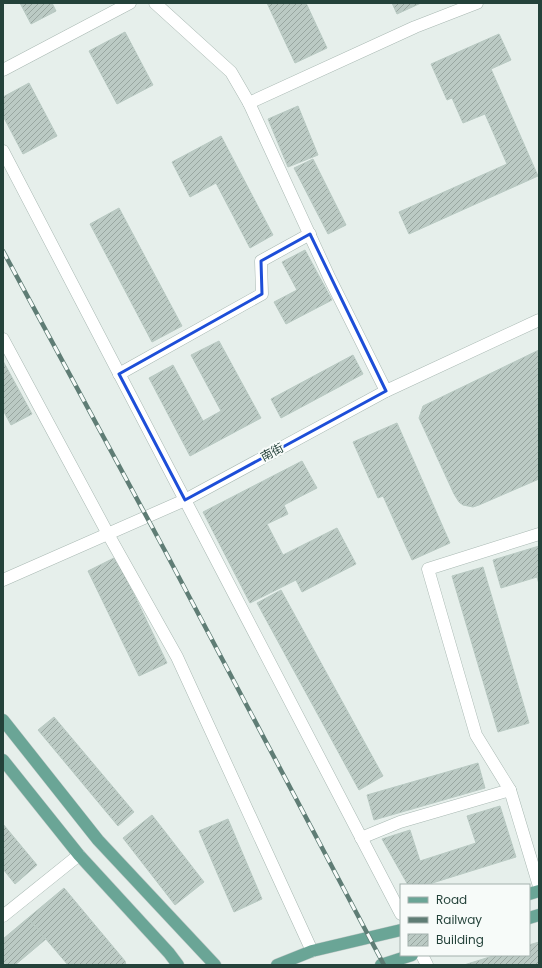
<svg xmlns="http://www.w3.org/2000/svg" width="542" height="968" font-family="Poppins,'Noto Sans SC',sans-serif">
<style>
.building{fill:url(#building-hatch);stroke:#b8c9c2}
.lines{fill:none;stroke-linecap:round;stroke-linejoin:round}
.pedestrian-casing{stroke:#a8b8b2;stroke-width:13}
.minor-casing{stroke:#a8b8b2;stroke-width:13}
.tertiary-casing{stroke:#a8b8b2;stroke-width:13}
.primary-casing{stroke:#c2cac8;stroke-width:13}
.pedestrian{stroke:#fff;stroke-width:12}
.minor{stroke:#fff;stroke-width:12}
.tertiary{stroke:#fff;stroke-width:12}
.primary{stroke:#6aa596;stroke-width:12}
.rail-casing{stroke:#5f7d75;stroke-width:4.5}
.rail{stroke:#f7fbf9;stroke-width:3;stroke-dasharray:9;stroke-linecap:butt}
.marked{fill:none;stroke:#1d4ed8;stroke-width:3;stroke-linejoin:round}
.labels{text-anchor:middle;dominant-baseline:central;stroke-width:4;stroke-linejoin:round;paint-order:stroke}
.street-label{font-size:12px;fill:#24423a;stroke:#f7fbf9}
</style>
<defs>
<pattern id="building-hatch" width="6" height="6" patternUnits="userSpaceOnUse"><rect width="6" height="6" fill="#bbcac4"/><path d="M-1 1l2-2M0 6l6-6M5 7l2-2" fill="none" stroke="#98a6a0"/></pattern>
</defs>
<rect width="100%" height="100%" fill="#e6efeb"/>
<g class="building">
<polygon points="20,3 52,3 56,11 31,24"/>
<polygon points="267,3 306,3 327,48 295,63"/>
<polygon points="392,3 421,3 397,14"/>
<polygon points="125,32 153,85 117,104 89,51"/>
<polygon points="499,34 511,60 491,69 538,176 409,234 399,212 507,164 485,114 463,123 452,98 447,100 431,64"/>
<polygon points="29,83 57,136 23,154 3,116 3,97"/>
<polygon points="298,106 318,155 288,167 268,119"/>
<polygon points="221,136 273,235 250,248 216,183 190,197 172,162"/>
<polygon points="313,159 346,225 328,234 294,168"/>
<polygon points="119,208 182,326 152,342 90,224"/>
<polygon points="305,250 332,300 286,324 274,302 297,290 282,262"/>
<polygon points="219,341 261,418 190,456 149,378 173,365 203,421 221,411 191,355"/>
<polygon points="539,350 539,479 479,505 473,507 463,505 459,502 454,494 419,418 423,406"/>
<polygon points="353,355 363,374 281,418 271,399"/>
<polygon points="3,361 32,414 11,425 3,410"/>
<polygon points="397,423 450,543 412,560 383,496 378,498 353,442"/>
<polygon points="302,461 317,488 284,505 288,514 267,524 283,555 337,528 356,564 302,592 296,580 250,603 203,512"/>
<polygon points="539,546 539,584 537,577 501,588 493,560"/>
<polygon points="116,557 167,663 139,676 88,571"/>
<polygon points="483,567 529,723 498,732 452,576"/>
<polygon points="281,590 383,776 359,790 257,603"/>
<polygon points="54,717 134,812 118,826 38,730"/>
<polygon points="478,763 485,788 374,820 367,795"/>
<polygon points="500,806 516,857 426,885 408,885 382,839 410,830 420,861 476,843 467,816"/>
<polygon points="152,815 204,882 175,905 123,838"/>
<polygon points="228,819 262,899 234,912 199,831"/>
<polygon points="3,824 37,865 15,884 3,869"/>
<polygon points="64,888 125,961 126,965 68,965 28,918"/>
<polygon points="28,918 46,939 15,965 3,965 3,939"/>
<polygon points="539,942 539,965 464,965 496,955 529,955 529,945"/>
</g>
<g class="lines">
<g class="pedestrian-casing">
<g id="pedestrian">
<polyline points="3,151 185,500"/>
<polyline points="119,374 262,294 261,261 310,234"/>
</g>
</g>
<g class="minor-casing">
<g id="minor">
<polyline points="155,3 231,72 249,103 330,279 386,391"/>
<polyline points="3,70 130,3"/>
<polyline points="249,103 415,27 477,3"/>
<polyline points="3,339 108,534 177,657 312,951"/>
<polyline points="185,500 401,914"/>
<polyline points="539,534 428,569 476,735 510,790 539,886"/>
<polyline points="361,838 400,822 510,790"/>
<polyline points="3,916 79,855"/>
<polyline points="422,955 427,965"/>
</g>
</g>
<g class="tertiary-casing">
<polyline id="tertiary" points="3,580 185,500 386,391 539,320"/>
</g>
<g class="primary-casing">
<g id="primary">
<polyline points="3,720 98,840 215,965"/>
<polyline points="3,760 79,855 169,953 178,965"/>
<polyline points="529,894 539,891"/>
<polyline points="529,918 539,915"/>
<polyline points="277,965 312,951 401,930"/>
<polyline points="381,965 412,955"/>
</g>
</g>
<use href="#pedestrian" class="pedestrian"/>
<use href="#minor" class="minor"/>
<use href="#tertiary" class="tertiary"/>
<use href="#primary" class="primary"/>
<g class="rail-casing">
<polyline id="rail" points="3,251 164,549 384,965"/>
</g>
<use href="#rail" class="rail"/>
</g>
<path class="marked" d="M310 234 386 391 185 500 119 374 262 294 261 261Z"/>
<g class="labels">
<g class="street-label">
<text transform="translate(272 452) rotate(-28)">南街</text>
</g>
</g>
<rect width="542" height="968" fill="none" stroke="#24423a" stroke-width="8"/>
<rect x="400" y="884" width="130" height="72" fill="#f7fbf9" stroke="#a3b1ad"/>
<rect x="408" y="897" width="20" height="6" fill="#6aa596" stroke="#a3b1ad"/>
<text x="436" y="904" font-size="12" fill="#24423a">Road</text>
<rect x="408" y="917" width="20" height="6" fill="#5f7d75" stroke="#a3b1ad"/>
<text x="436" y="924" font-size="12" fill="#24423a">Railway</text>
<rect x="408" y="934" width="20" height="12" fill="url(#building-hatch)" stroke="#a3b1ad"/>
<text x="436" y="944" font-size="12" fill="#24423a">Building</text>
</svg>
